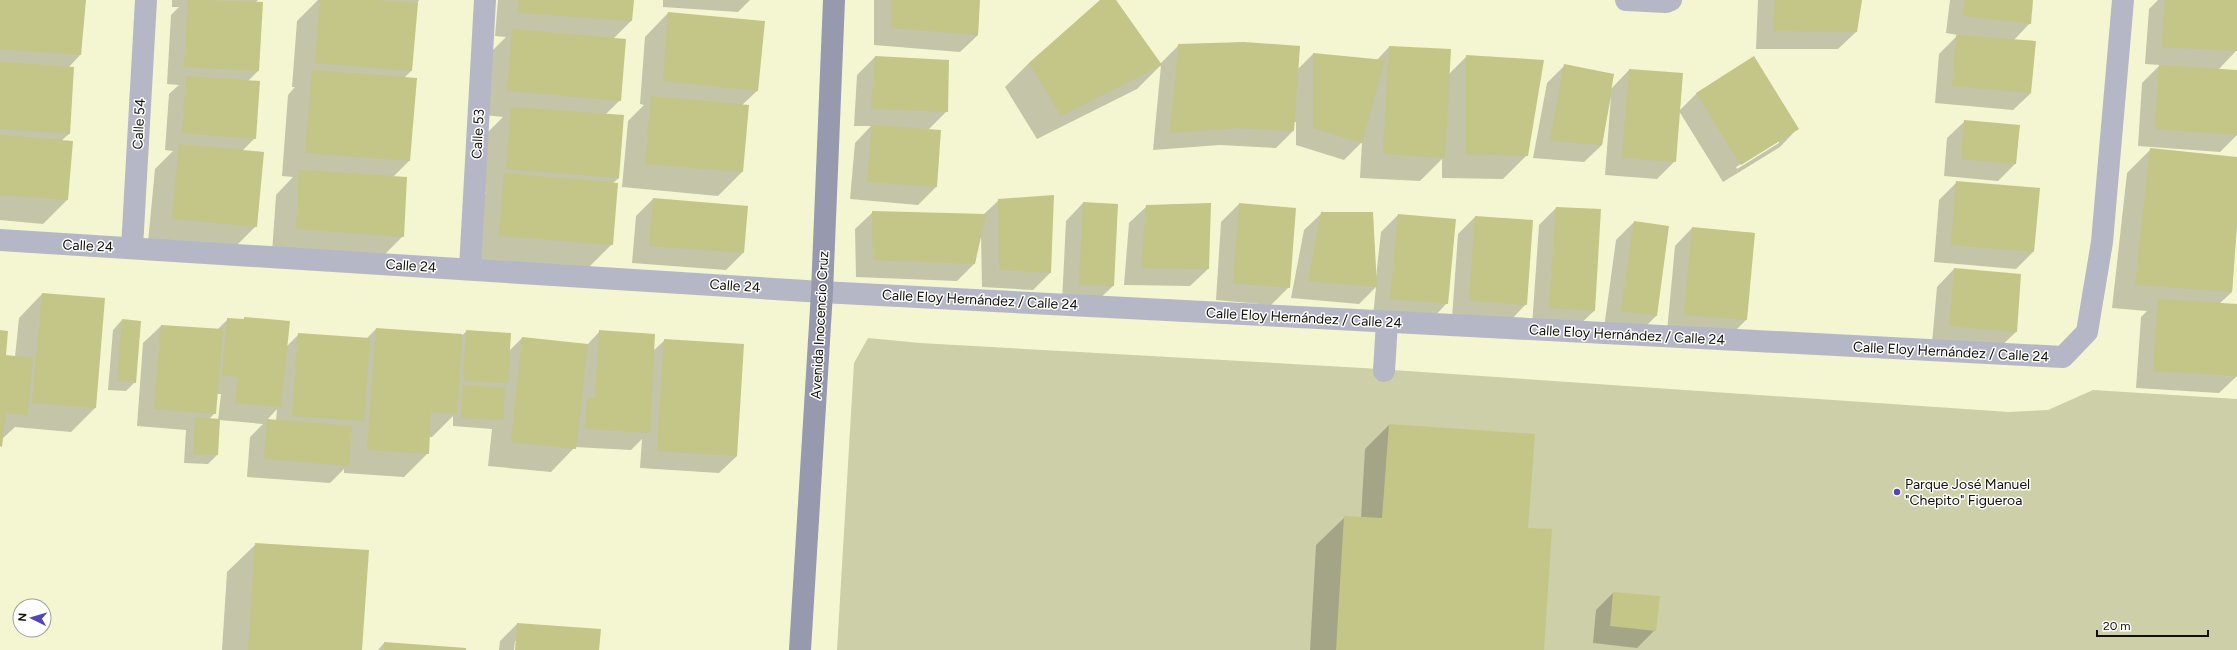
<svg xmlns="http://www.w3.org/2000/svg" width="2237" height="650" font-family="Figtree,sans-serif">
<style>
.green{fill:#cdcfa8}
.shadow{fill:#0003;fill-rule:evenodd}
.building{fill:#c3c687}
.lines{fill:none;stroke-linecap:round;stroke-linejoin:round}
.lane{stroke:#b5b7c6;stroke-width:22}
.street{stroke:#b5b7c6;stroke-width:22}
.secondary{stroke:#9799af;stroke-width:22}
.poi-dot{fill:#5145bc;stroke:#fff;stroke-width:1.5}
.labels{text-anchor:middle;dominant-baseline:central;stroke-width:3;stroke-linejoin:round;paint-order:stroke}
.street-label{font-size:14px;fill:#111106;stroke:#fff}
.poi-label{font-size:14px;fill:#111106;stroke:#fff;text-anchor:start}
</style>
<rect width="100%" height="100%" fill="#f4f6d2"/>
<polygon class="green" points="868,338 920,343 1363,368 2009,412 2048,410 2093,390 2237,399 2237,650 837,650 854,363"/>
<g class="shadow">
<polygon points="0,0 85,0 80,55 68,68 69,134 61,141 67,200 43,224 0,220"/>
<polygon points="172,0 258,0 255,3 262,3 258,71 248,81 255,138 242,151 256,226 232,250 148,242 155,169 173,151 165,150 169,94 179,85 167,84 171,15 179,7 172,7"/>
<polygon points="318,0 419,0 417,4 411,71 404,78 416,79 409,161 393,177 403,236 379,260 272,253 276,195 293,177 282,176 288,95 295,87 292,87 297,21"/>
<polygon points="498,0 633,0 631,21 613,39 620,100 605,115 619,178 613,183 612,244 588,268 476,260 481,198 486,193 482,192 488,132 503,117 484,115 489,54 506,37 495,36"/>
<polygon points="663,0 750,0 738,12 663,7"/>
<polygon points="874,0 979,0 978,35 960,52 874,45"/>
<polygon points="1101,0 1115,0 1160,64 1179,45 1297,70 1313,54 1377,60 1389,47 1448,75 1467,56 1527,155 1503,179 1442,178 1442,159 1420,181 1360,178 1362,142 1344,160 1296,145 1296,122 1294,122 1293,131 1276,148 1220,145 1153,150 1161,65 1137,89 1037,139 1005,87 1029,63"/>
<polygon points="1758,0 1861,0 1856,32 1838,49 1756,49"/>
<polygon points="1950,0 2032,0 2030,23 2013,41 2031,93 2013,110 1935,103 1939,54 1958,35 1946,33"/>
<polygon points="2158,0 2237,0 2236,51 2218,70 2237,71 2237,135 2220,152 2138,146 2142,83 2160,65 2145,64 2149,9"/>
<polygon points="668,13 764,22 757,91 742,105 742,172 718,196 622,187 628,121 644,105 640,104 645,37"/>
<polygon points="875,57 947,111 928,130 940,131 936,187 918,205 850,199 855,143 871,126 854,126 857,75"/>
<polygon points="1565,65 1611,89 1629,70 1675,161 1657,179 1605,175 1611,96 1602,145 1584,162 1533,158 1547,83"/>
<path d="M1697 93 1797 129 1780 147 1723 182 1679 111ZM1779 141V143L1737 169 1736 167Z"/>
<polygon points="1965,121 2019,126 2015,164 1998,181 1944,176 1947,138"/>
<polygon points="2151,149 2237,158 2237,225 2232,292 2219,304 2237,305 2237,376 2219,393 2136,388 2141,317 2147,311 2112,308 2127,173"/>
<polygon points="1957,182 2033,252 2016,269 1934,262 1939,200"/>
<polygon points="653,199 743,253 726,270 632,263 636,216"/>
<polygon points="999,200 1050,273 1033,290 982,287 981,235 974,264 957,281 856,277 855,229 873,212 983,215"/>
<polygon points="1083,203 1113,286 1095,303 1062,302 1066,221"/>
<polygon points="1239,204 1295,209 1289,287 1271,305 1216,300 1221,222"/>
<polygon points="1147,206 1208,269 1190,286 1124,285 1129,223"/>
<polygon points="1556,208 1594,311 1576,328 1532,326 1539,225"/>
<polygon points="1322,213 1376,277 1381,232 1398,215 1447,303 1430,321 1373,316 1376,287 1359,304 1291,298 1304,230"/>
<polygon points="1475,217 1526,304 1509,322 1452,318 1458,234"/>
<polygon points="1634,222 1656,316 1639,333 1604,328 1616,240"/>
<polygon points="1692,228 1754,233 1746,320 1729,337 1667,332 1675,246"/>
<polygon points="1954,269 2016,332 1998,349 1932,343 1937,287"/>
<polygon points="42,294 95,408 71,432 15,427 2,439 0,447 0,331 5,356 15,357 19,318"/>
<path d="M245 318 286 347 299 334 366 339 376 329 460 337 467 331 509 351 522 338 587 345 600 331 653 351 665 340 737 456 719 473 640 468 642 439 631 450 575 447 551 472 488 466 492 429 453 426V416L432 437H429L428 453 404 477 344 473V469L330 483 247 477 250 437 263 424 219 420 217 455 208 464 184 463 186 430 137 426 143 343 161 326 217 330 228 319 242 320ZM216 394H221L218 420 209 419 215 413ZM277 409 276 421 267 420Z"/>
<polygon points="122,320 135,382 126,391 108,390 113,330"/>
<polygon points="1389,425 1527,528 1543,650 1310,650 1316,545 1345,517 1361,518 1365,449"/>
<polygon points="256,544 361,650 222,650 227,572"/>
<polygon points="1613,593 1655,630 1637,648 1593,643 1596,610"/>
<polygon points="517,624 598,650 516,650 517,641 515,641 514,650 499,650 500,641"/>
<polygon points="384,643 465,650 378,650"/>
</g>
<g class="building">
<polygon points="0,0 86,0 81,55 0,49"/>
<polygon points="188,0 263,2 259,71 184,67"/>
<polygon points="320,0 374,0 418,3 412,71 315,63"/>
<polygon points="519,0 634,0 632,21 518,13"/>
<polygon points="891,0 980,0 978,35 891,28"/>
<polygon points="1100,0 1116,0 1162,65 1061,116 1029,63"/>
<polygon points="1775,0 1862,0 1857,32 1773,31"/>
<polygon points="1965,0 2033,0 2031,24 1963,16"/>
<polygon points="2165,0 2237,0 2237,51 2162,47"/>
<polygon points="668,12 765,21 758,91 663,81"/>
<polygon points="512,29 626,39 621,101 507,91"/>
<polygon points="1956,35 2036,41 2031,93 1952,86"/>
<polygon points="1244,42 1300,46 1294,131 1238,128 1170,133 1178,44"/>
<polygon points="1389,46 1451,49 1445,158 1383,154"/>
<polygon points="1313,53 1385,60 1362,143 1313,128"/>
<polygon points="1466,55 1544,60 1528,156 1466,154"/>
<polygon points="875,56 949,60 948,112 871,109"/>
<polygon points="1754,56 1799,129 1741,165 1696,93"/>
<polygon points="0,62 74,67 70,134 0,129"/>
<polygon points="1564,64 1614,74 1602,145 1550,141"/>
<polygon points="2159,65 2237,70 2237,135 2155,129"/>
<polygon points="1629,69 1683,73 1676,162 1622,158"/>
<polygon points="312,70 417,78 410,161 305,153"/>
<polygon points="186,76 260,81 256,139 182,133"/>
<polygon points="651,96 749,105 743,172 645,164"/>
<polygon points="511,107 624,115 619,178 506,169"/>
<polygon points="1964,120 2020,125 2016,164 1961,159"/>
<polygon points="872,125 941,130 937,187 867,182"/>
<polygon points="0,135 73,141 68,200 0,195"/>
<polygon points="179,144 264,152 257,227 172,219"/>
<polygon points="2150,148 2237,157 2237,221 2232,292 2135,285"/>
<polygon points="299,170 407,177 404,237 296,229"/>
<polygon points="504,173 618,183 613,245 499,236"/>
<polygon points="1956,181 2040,188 2034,252 1951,245"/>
<polygon points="1054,195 1051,273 999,270 998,199"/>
<polygon points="653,198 748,206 744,253 649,246"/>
<polygon points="1083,202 1118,204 1114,286 1079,285"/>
<polygon points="1211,203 1209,269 1141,268 1146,205"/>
<polygon points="1239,203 1296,208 1290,288 1233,283"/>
<polygon points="1556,207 1601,209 1595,311 1549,308"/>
<polygon points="872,211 986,214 975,264 873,260"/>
<polygon points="1321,212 1373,212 1377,287 1308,281"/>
<polygon points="1398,214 1456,219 1448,304 1390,299"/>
<polygon points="1475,216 1533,220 1527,305 1469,301"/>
<polygon points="1634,221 1669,226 1657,316 1621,311"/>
<polygon points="1692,227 1755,233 1747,320 1684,315"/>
<polygon points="1954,268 2021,274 2017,332 1949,326"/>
<polygon points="42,293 105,298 96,408 32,403"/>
<polygon points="2158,299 2237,304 2237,376 2153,371"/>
<polygon points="244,317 290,321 281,407 235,403 238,377 222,375 227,318 244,319"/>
<polygon points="122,319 141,321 136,383 117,381"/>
<polygon points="161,325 223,329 216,414 154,409"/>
<polygon points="376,328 462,334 457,414 431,412 429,454 367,450"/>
<polygon points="0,330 8,331 6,355 33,358 27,416 6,413 2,447 0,446"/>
<polygon points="466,330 511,333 508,383 463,381"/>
<polygon points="599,330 655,334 650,433 585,429 587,398 595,398"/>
<polygon points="298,333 370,338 364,421 292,416"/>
<polygon points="522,337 588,344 576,449 511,442"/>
<polygon points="664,339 744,344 737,456 657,451"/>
<polygon points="463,385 505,388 503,420 461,418"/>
<polygon points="195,417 220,419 218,455 193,454"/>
<polygon points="267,419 352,426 349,466 264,459"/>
<polygon points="1389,424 1535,434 1528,528 1552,529 1544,650 1336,650 1344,516 1382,518"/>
<polygon points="255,543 369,550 362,650 248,650"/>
<polygon points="1613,592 1660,596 1656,631 1610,626"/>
<polygon points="517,623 601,629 599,650 515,650"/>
<polygon points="384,642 466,648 466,650 384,650"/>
</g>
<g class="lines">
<polyline class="lane" points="1384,371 1387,322"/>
<g class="street">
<polyline points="1626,0 1666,2 1671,0"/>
<polyline points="0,240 822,292 2063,357 2087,332 2102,242 2123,0"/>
<polyline points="132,248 146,0"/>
<polyline points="470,268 485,0"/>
</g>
<polyline class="secondary" points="800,650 822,292 834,0"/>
</g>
<circle class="poi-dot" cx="1897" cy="492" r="4"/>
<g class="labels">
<g class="street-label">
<text transform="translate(139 124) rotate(-87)">Calle 54</text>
<text transform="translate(478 134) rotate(-87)">Calle 53</text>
<text transform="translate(88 246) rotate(3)">Calle 24</text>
<text transform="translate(411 266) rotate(4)">Calle 24</text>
<text transform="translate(735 286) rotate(4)">Calle 24</text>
<text transform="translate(980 300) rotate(3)">Calle Eloy Hernández / Calle 24</text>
<text transform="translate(1304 318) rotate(3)">Calle Eloy Hernández / Calle 24</text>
<text transform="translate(820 325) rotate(-87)">Avenida Inocencio Cruz</text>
<text transform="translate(1627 335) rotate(3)">Calle Eloy Hernández / Calle 24</text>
<text transform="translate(1951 352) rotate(3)">Calle Eloy Hernández / Calle 24</text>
</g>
<g class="poi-label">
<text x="1905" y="484">Parque José Manuel<tspan x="1905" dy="16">"Chepito" Figueroa</tspan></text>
</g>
</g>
<g transform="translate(32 618) rotate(275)"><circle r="19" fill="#ffffff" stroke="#a0a09b"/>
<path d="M0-3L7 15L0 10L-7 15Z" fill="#5145bc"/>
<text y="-6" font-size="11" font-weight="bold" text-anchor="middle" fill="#111106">N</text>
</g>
<path d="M2097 630v6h111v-6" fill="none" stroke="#111106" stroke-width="2"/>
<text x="2103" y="630" font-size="12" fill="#111106" stroke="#ffffff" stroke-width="3" paint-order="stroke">20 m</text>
</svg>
